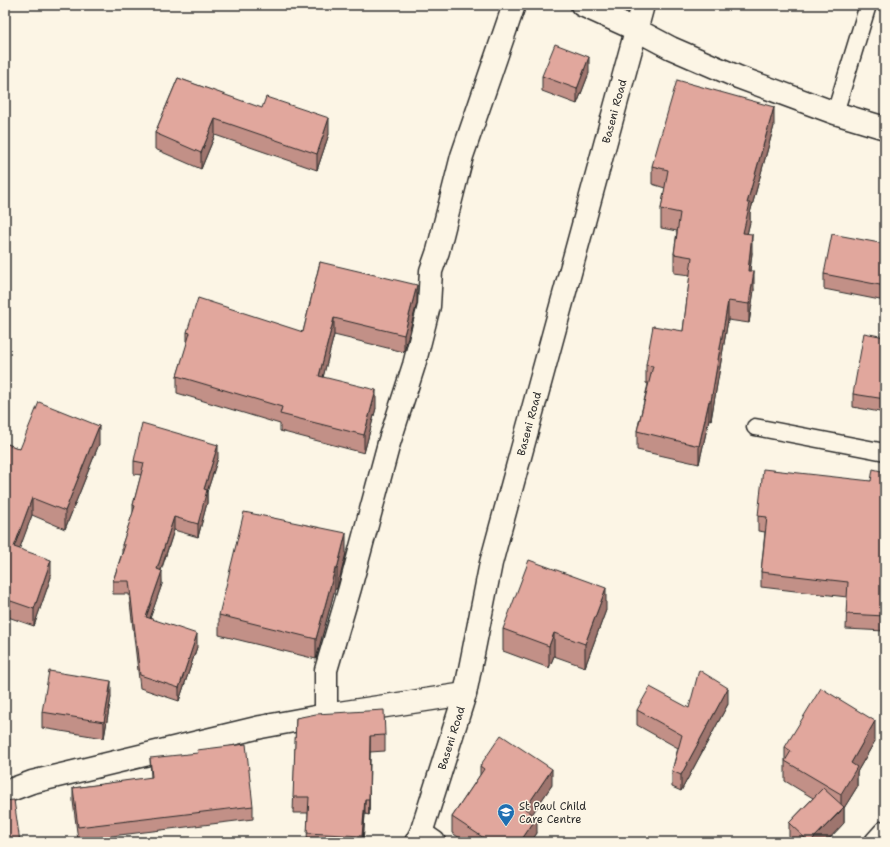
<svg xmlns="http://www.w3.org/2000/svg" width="890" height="847" font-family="'Shantell Sans',sans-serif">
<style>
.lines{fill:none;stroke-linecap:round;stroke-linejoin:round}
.lane-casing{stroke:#2b2b2b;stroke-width:19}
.street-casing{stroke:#2b2b2b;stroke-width:25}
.secondary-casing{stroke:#2b2b2b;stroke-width:25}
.lane{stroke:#fcf5e5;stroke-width:16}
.street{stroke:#fcf5e5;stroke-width:22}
.secondary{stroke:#fcf5e5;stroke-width:22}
.wall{fill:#c29087;stroke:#2b2b2b}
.shaded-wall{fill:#9e756e;stroke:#2b2b2b}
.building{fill:#e1a79d;stroke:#2b2b2b}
.labels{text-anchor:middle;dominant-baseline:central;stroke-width:3;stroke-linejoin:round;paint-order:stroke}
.street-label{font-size:11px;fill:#2b2b2b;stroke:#fcf5e5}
.poi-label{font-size:11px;fill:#2b2b2b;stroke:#fcf5e5;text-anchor:start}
</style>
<rect width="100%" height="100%" fill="#fcf5e5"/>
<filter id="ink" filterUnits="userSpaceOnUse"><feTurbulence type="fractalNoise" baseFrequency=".025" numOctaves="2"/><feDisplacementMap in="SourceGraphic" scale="8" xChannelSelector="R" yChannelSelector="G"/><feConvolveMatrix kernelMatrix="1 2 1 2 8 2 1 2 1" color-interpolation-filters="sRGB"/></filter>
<g filter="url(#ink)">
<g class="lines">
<g class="lane-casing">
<g id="lane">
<polyline points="835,113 868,5"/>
<polyline points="755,427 885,452"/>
</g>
</g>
<g class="street-casing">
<g id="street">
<polyline points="582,5 637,30 671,48 738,77 835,113 885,128"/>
<polyline points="326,715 326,670 350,588 389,443 414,365 429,306 431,271 438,251 462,156 514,5"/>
<polyline points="5,792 32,782 261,727 326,715 465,694"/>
<polyline points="421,833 434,842"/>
</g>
</g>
<g class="secondary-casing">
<g id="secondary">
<path id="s1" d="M416 842 421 833 465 694 491 563 643 5"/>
<polyline points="876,842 885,832"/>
</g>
</g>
<use href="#lane" class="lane"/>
<use href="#street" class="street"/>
<use href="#secondary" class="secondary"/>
</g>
<g class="wall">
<polygon points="589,73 577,104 542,91 542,76"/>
<polygon points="178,78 329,134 317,170 215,135 201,169 155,149 155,133"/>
<polygon points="774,126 750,213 750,222 747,234 752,253 750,271 754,290 749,323 728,320 711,420 709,419 699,464 637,450 637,431 648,384 646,383 646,365 683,331 690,275 674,273 674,254 677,231 661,228 661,209 665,188 652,184 652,166"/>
<polygon points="885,244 885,301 824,289 824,274"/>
<polygon points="320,262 417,303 404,352 334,335 323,377 376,408 364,453 280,431 280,424 177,393 177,376 187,345 187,332 303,332"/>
<polygon points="885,337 885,413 853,407 853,394"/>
<polygon points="5,443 20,449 99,444 65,529 32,515 19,549 51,577 34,626 5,616"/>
<polygon points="218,458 207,492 207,503 198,537 174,530 161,571 162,584 150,618 197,647 179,701 140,688 129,594 113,594 113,581 122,553 122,545 133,513 133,505 141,475 134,474 134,461"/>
<polygon points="885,472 885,631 846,629 847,597 761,587 761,572 765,532 758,531 758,516 871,481"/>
<polygon points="346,553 337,589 335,589 316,659 219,635 219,615"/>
<polygon points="606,610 585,667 554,656 549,668 503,651 503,629"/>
<polygon points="111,697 104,738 42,728 42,712"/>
<polygon points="728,704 681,791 672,787 672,771 678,748 637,725 637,710 689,708"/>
<polygon points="296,718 385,735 385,751 370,752 369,815 365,814 363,842 307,842 308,813 293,813"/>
<polygon points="875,741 857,772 857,787 844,808 844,823 826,842 793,842 789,839 789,823 813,798 785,781 785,747"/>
<polygon points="150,758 253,806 253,819 78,840 73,801 73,788 151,778"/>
<polygon points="480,766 552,785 532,814 537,833 531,842 466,842 452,833 452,817 480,775"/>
</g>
<g class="shaded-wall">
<polygon points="589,57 589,73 577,104 577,89"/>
<polygon points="774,107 774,126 750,213 750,222 743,252 743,233 747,203"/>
<polygon points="329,118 329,134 317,170 317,154"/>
<polygon points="215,119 215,135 201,169 201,153"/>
<polygon points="752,234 752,253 748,289 748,271"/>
<polygon points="754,271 754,290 749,323 749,304"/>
<polygon points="417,285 417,303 404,352 404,335"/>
<polygon points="728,301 728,320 711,420 711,401"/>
<polygon points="334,318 334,335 319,393 319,376"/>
<polygon points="376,390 376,408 364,453 364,435"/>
<polygon points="709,401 709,419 699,464 699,446"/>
<polygon points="99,426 99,444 65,529 65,511"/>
<polygon points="218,445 218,458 207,492 207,503 198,537 198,524 204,489"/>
<polygon points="32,498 32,515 14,564 14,547"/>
<polygon points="174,517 174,530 157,582 157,569"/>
<polygon points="346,533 346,553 337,589 337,569"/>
<polygon points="51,560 51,577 34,626 34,609"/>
<polygon points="335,569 335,589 316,659 316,639"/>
<polygon points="162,571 162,584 146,630 146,617"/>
<polygon points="606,588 606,610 585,667 585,644"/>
<polygon points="554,633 554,656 549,668 549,646"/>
<polygon points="197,634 197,647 179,701 179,688"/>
<polygon points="111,681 111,697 104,738 104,722"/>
<polygon points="728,688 728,704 681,791 681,775"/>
<polygon points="875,721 875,741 857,772 857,787 844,808 844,823 826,842 810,842 841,811 841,794 851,763"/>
<polygon points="370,736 370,752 369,815 369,799"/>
<polygon points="552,769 552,785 525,825 525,809"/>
<polygon points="365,799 365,814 363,842 362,842"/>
<polygon points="537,817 537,833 531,842 520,842"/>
</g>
<g class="building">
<polygon points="555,44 589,57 577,89 542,76"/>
<polygon points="178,78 262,108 266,97 329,118 317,154 215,119 201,153 155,133"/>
<polygon points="677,80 774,107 747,203 750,203 743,233 752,234 748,271 754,271 749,304 728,301 711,401 709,401 699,446 637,431 653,366 646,365 653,326 683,331 692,257 674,254 680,213 661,209 668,170 652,166"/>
<polygon points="832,234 885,244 885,286 824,274"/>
<polygon points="320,262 417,285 404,335 334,318 319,376 376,390 364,435 280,414 282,407 177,376 190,333 187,332 198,298 303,332"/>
<polygon points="864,333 885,337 885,399 853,394"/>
<polygon points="39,402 99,426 65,511 32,498 14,547 51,560 34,609 5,599 5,443 20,449"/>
<polygon points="142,423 218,445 204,489 207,490 198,524 174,517 157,569 162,571 146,617 197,634 179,688 140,675 129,581 113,581 125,545 122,545 135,506 133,505 144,463 134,461"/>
<polygon points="763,469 871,481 873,469 885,472 885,616 846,614 848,582 761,572 767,517 758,516"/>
<polygon points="244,512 346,533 337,569 335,569 316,639 219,615"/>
<polygon points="529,560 606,588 585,644 554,633 549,646 503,629"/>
<polygon points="699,670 728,688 681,775 672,771 682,735 637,710 650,687 689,708"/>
<polygon points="49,671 111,681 104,722 42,712"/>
<polygon points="821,688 875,721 851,763 857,767 841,794 785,761 791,751 785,747"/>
<polygon points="384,710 385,735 370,736 369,799 365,799 362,836 307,833 309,797 293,797 296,718 316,714"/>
<polygon points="501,735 552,769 525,809 537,817 520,842 490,842 452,817 484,769 480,766"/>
<polygon points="246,744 253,806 78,827 73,788 152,777 150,758 198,753 197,750"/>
<polygon points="823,788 844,807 810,842 809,842 789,823"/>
<polygon points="14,800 20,842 5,842 5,801"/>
</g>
</g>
<defs>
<g id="school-pin" transform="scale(0.9)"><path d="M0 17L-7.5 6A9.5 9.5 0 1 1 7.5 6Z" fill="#1f6fb2" stroke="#fcf5e5"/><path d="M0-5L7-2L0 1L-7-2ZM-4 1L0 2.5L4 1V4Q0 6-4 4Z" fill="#fff"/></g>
</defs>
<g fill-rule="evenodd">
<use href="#school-pin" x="506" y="812"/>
</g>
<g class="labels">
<g class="street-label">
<text stroke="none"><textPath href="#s1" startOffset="758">Baseni Road</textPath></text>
<text stroke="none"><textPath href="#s1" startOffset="434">Baseni Road</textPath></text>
<text stroke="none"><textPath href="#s1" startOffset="110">Baseni Road</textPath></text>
</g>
<g class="poi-label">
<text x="519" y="806">St Paul Child<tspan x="519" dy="13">Care Centre</tspan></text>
</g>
</g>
<rect width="890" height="847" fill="none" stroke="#fcf5e5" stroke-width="20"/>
<rect x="10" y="10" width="870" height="827" fill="none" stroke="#2b2b2b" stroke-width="1.5" filter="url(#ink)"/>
</svg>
